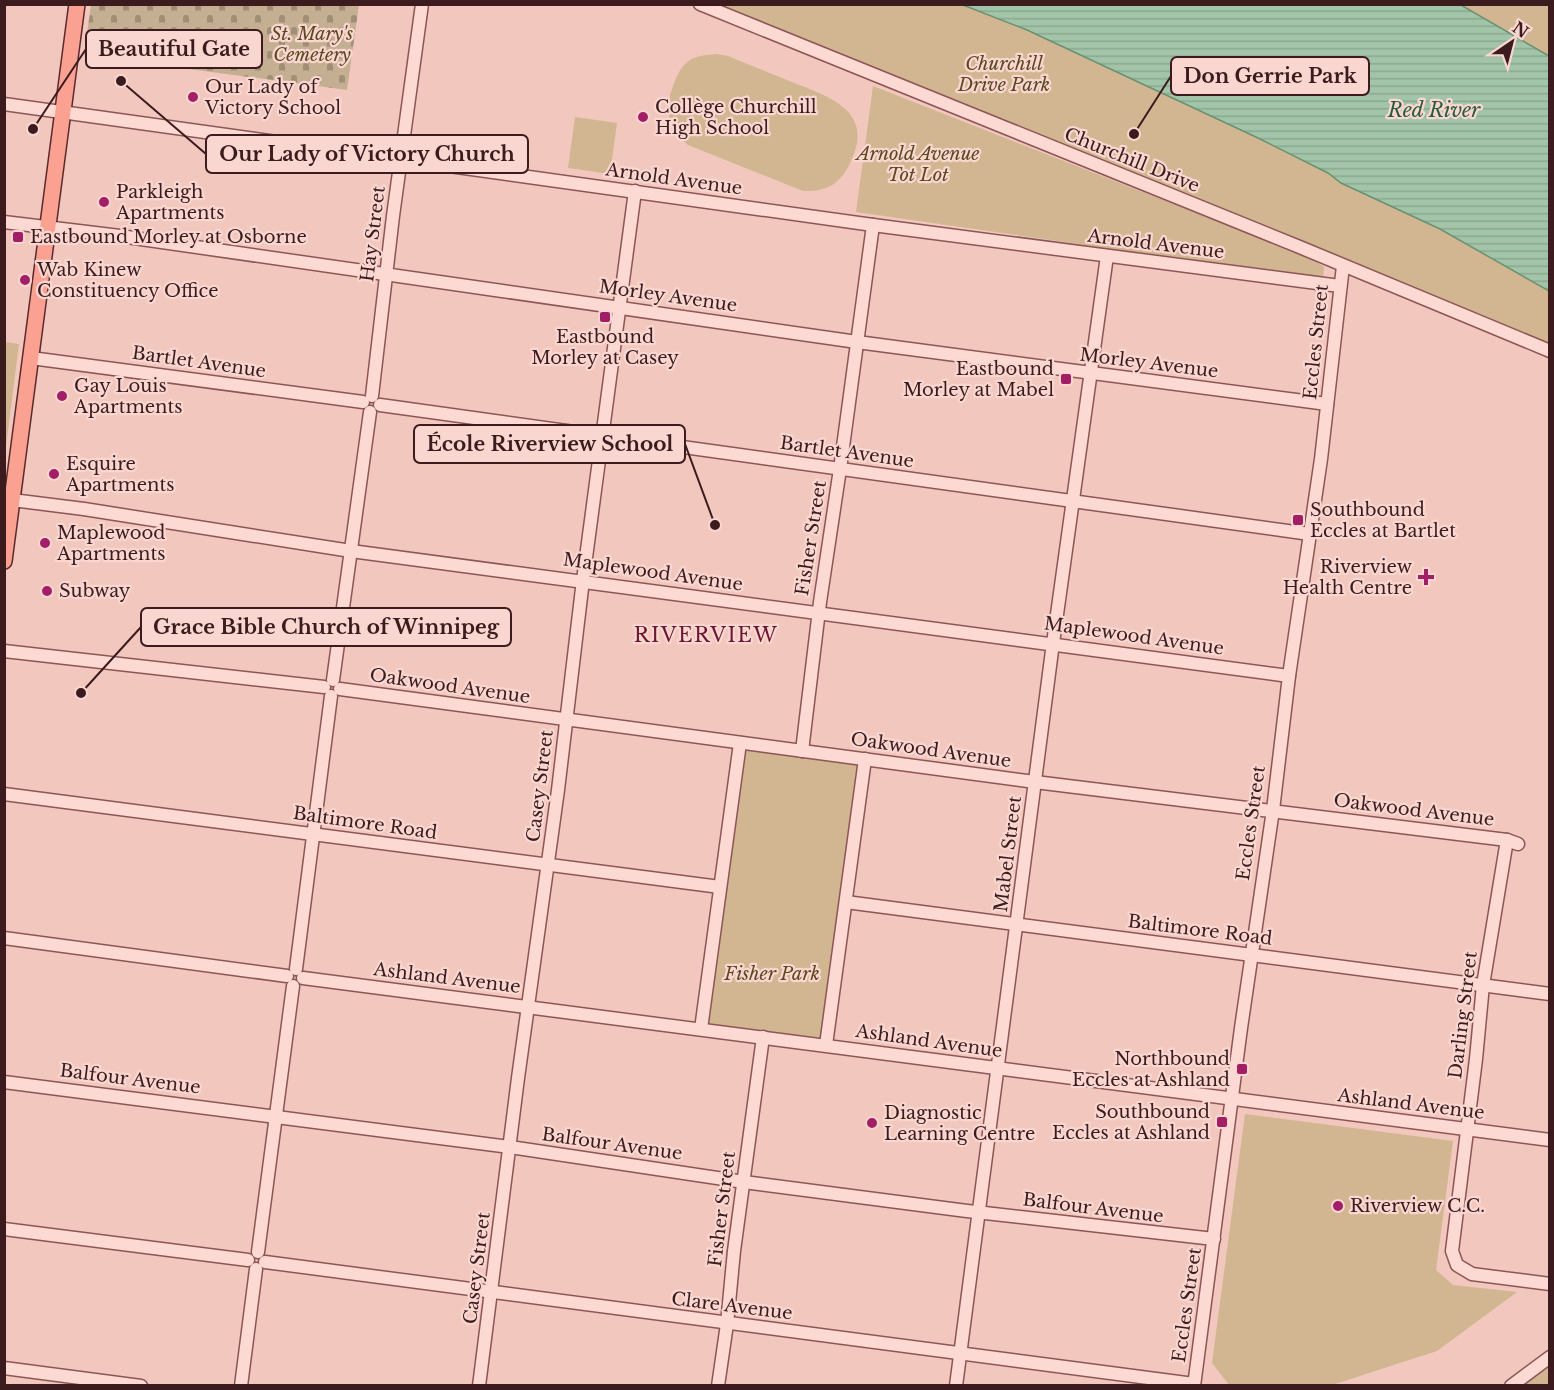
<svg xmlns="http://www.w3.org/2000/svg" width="1554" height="1390" font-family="'Libre Baskerville',serif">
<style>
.green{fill:#d1b691}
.cemetery{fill:url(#cemetery-stones)}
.water{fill:url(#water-rules);stroke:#689271;stroke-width:1.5}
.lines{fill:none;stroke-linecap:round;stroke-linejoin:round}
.minor-casing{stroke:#8d5556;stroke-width:15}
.major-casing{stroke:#5a2a2e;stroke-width:18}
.minor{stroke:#fcd9d3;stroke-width:12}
.major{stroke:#faa192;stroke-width:15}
.poi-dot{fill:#a21f67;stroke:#f9d6cf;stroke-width:2}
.labels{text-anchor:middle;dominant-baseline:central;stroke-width:4.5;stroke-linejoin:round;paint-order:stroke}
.park-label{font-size:18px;font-style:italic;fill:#594820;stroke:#f9d6cf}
.poi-label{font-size:18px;fill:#3b1b1d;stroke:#f9d6cf;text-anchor:start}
.street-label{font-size:18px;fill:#3b1b1d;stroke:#f9d6cf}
.water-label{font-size:20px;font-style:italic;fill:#295c3d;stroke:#f9d6cf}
.neighbourhood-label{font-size:20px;letter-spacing:1.5px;fill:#6c1633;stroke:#f9d6cf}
.leader{fill:none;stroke:#3b1b1d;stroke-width:2}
.callout-dot{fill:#3b1b1d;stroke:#f9d6cf;stroke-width:2}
.callout{fill:#f9d6cf;stroke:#3b1b1d;stroke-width:2}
.callout-label{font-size:20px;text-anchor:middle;font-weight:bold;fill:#3b1b1d}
</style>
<defs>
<pattern id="cemetery-stones" width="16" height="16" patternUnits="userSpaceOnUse" patternTransform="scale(1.5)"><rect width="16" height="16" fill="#c5af92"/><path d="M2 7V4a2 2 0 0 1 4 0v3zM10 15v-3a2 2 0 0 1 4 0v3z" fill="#a18e77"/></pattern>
<pattern id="water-rules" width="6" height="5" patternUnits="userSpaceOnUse" patternTransform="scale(1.5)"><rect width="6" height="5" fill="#a2c4a8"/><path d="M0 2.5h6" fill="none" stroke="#8ca890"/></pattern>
</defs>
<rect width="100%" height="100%" fill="#f2c7be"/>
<g class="green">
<polygon points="700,5 963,5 1027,30 1258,138 1328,173 1341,183 1440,229 1549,291 1549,351"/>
<polygon points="1461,5 1549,5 1549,56"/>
<path d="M716 54 728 56C750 65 771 74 792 82 835 99 877 113 848 167 838 186 823 192 803 191L688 145C667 128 664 110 673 86 677 75 682 64 692 59 699 55 708 55 716 54Z"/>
<polygon points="873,86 1311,258 1324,267 1323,279 856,212"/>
<polygon points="575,117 617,123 610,174 568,168"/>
<polygon points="5,342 19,344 5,454 4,342"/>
<polygon points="745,750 857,764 822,1039 706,1026"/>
<polygon points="1245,1114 1453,1141 1436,1270 1453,1285 1517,1292 1437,1351 1332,1385 1229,1385 1212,1363"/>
<polygon points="1549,1357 1549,1385 1511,1385"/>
</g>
<polygon class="cemetery" points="91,5 359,5 347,90 84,55"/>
<polygon class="water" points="963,5 1461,5 1549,56 1549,291 1440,229 1341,183 1328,173 1258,138 1027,30"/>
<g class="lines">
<g class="minor-casing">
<g id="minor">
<polyline points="700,4 1302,248 1550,351"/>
<polyline points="4,104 873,225 1340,286"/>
<polyline points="4,222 120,236 857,342 1327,404"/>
<polyline points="31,358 363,402"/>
<polyline points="372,396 393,216 422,4"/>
<polyline points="380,405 1310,534"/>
<polyline points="12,500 84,509 351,551 1289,676"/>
<polyline points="4,651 324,687"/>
<polyline points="333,680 370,412"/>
<polyline points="340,689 1035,782 1507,840 1518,844"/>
<polyline points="802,751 820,602 840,469 873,225"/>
<polyline points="4,794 720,887"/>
<polyline points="1507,840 1483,985 1476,1059 1452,1251 1457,1265 1472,1274 1550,1284"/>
<polyline points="846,902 1550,994"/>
<polyline points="4,938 287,976"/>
<polyline points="296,969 331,696"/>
<polyline points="303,978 1550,1140"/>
<polyline points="701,1029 740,743"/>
<polyline points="826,1045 865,759"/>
<polyline points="4,1082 510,1147 744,1182 967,1211 1214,1239"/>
<polyline points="4,1229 248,1260"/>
<polyline points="258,1252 293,986"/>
<polyline points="265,1262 1194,1384"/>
<polyline points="4,1368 141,1386"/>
<polyline points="241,1386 256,1269"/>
<polyline points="479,1386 518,1078 558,790 583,580 635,191"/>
<polyline points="718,1386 727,1324 734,1251 763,1037"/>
<polyline points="956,1386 1053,643 1107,256"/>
<polyline points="1194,1386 1241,1028 1273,810 1289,676 1321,459 1343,266"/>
<polyline points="1511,1386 1550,1357"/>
</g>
</g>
<g class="major-casing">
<polyline id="major" points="4,561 77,4"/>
</g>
<use href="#minor" class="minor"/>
<use href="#major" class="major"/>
</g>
<g class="poi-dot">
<circle cx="193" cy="97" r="6"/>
<circle cx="643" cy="117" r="6"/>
<circle cx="104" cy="202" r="6"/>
<rect x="12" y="231" width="12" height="12" rx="3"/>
<circle cx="25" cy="280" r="6"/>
<rect x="599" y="311" width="12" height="12" rx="3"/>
<rect x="1060" y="373" width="12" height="12" rx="3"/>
<circle cx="62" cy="396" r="6"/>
<circle cx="54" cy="474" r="6"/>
<rect x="1292" y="514" width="12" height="12" rx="3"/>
<circle cx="45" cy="543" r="6"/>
<path d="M1423 568h6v6h6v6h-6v6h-6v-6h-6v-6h6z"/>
<circle cx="47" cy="591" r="6"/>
<rect x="1236" y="1063" width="12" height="12" rx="3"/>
<rect x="1216" y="1116" width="12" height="12" rx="3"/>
<circle cx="872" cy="1123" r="6"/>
<circle cx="1338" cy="1206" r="6"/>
</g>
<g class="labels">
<g class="park-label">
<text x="312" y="34">St. Mary's<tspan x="312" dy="21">Cemetery</tspan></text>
<text x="1004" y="64">Churchill<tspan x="1004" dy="21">Drive Park</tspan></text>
<text x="918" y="154">Arnold Avenue<tspan x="918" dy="21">Tot Lot</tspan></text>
<text x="772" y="974">Fisher Park</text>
</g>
<g class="poi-label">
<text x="205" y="87">Our Lady of<tspan x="205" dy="21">Victory School</tspan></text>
<text x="655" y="107">Collège Churchill<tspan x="655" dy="21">High School</tspan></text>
<text x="116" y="192">Parkleigh<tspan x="116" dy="21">Apartments</tspan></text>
<text x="30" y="237">Eastbound Morley at Osborne</text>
<text x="37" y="270">Wab Kinew<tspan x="37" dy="21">Constituency Office</tspan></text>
<text x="605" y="337" text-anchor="middle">Eastbound<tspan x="605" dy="21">Morley at Casey</tspan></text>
<text x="1054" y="369" text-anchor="end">Eastbound<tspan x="1054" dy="21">Morley at Mabel</tspan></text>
<text x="74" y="386">Gay Louis<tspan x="74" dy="21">Apartments</tspan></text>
<text x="66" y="464">Esquire<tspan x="66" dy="21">Apartments</tspan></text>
<text x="1310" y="510">Southbound<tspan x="1310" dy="21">Eccles at Bartlet</tspan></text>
<text x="57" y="533">Maplewood<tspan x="57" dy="21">Apartments</tspan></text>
<text x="1412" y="567" text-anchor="end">Riverview<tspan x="1412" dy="21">Health Centre</tspan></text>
<text x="59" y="591">Subway</text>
<text x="1230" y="1059" text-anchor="end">Northbound<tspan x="1230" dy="21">Eccles at Ashland</tspan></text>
<text x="1210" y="1112" text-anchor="end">Southbound<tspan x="1210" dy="21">Eccles at Ashland</tspan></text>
<text x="884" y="1113">Diagnostic<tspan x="884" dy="21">Learning Centre</tspan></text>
<text x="1350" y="1206">Riverview C.C.</text>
</g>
<g class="street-label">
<text transform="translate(1132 160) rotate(22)">Churchill Drive</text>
<text transform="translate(674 179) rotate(8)">Arnold Avenue</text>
<text transform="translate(373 234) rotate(-83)">Hay Street</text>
<text transform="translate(1156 244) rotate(7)">Arnold Avenue</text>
<text transform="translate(668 296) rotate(8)">Morley Avenue</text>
<text transform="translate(1316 342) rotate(-84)">Eccles Street</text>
<text transform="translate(199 362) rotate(8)">Bartlet Avenue</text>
<text transform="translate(1149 363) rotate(7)">Morley Avenue</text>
<text transform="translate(847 452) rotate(8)">Bartlet Avenue</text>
<text transform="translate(811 538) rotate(-81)">Fisher Street</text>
<text transform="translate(653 572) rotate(8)">Maplewood Avenue</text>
<text transform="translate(1134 636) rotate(8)">Maplewood Avenue</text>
<text transform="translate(450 686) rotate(8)">Oakwood Avenue</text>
<text transform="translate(931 750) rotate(8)">Oakwood Avenue</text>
<text transform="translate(540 786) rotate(-83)">Casey Street</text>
<text transform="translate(1414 810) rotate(7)">Oakwood Avenue</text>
<text transform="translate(365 823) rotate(8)">Baltimore Road</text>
<text transform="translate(1251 823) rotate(-82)">Eccles Street</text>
<text transform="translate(1008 854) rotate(-83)">Mabel Street</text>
<text transform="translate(1200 930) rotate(7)">Baltimore Road</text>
<text transform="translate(447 978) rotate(7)">Ashland Avenue</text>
<text transform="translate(1463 1015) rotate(-83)">Darling Street</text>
<text transform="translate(929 1041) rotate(8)">Ashland Avenue</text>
<text transform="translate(130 1079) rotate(7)">Balfour Avenue</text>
<text transform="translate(1411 1104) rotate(7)">Ashland Avenue</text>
<text transform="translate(612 1144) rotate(8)">Balfour Avenue</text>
<text transform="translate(1093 1208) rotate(7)">Balfour Avenue</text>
<text transform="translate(722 1209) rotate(-83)">Fisher Street</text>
<text transform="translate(477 1268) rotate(-83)">Casey Street</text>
<text transform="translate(1187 1305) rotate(-82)">Eccles Street</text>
<text transform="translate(732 1306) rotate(7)">Clare Avenue</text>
</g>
<g class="water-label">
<text x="1434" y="110">Red River</text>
</g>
<g class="neighbourhood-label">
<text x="706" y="635">RIVERVIEW</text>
</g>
</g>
<path class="leader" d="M33 129L86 49M1134 134L1171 76M121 81L206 154M715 525L685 444M81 693L141 627"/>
<g class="callout-dot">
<circle cx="33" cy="129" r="6"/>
<circle cx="1134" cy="134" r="6"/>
<circle cx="121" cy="81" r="6"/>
<circle cx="715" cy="525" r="6"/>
<circle cx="81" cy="693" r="6"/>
</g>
<g class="callout">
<rect x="86" y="30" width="176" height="38" rx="6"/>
<rect x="1171" y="57" width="198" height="38" rx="6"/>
<rect x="206" y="135" width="322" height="38" rx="6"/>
<rect x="414" y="425" width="271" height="38" rx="6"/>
<rect x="141" y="608" width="370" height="38" rx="6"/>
</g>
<g class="callout-label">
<text x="174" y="56">Beautiful Gate</text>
<text x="1270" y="83">Don Gerrie Park</text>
<text x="367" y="161">Our Lady of Victory Church</text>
<text x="550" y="451">École Riverview School</text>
<text x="326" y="634">Grace Bible Church of Winnipeg</text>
</g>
<rect width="1554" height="1390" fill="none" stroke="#3b1b1d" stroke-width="12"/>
<g transform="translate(1512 42) rotate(35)" stroke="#f9d6cf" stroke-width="4.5" paint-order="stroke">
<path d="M0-4.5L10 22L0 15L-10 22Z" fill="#3b1b1d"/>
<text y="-9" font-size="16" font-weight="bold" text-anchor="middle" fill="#3b1b1d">N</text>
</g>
</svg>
